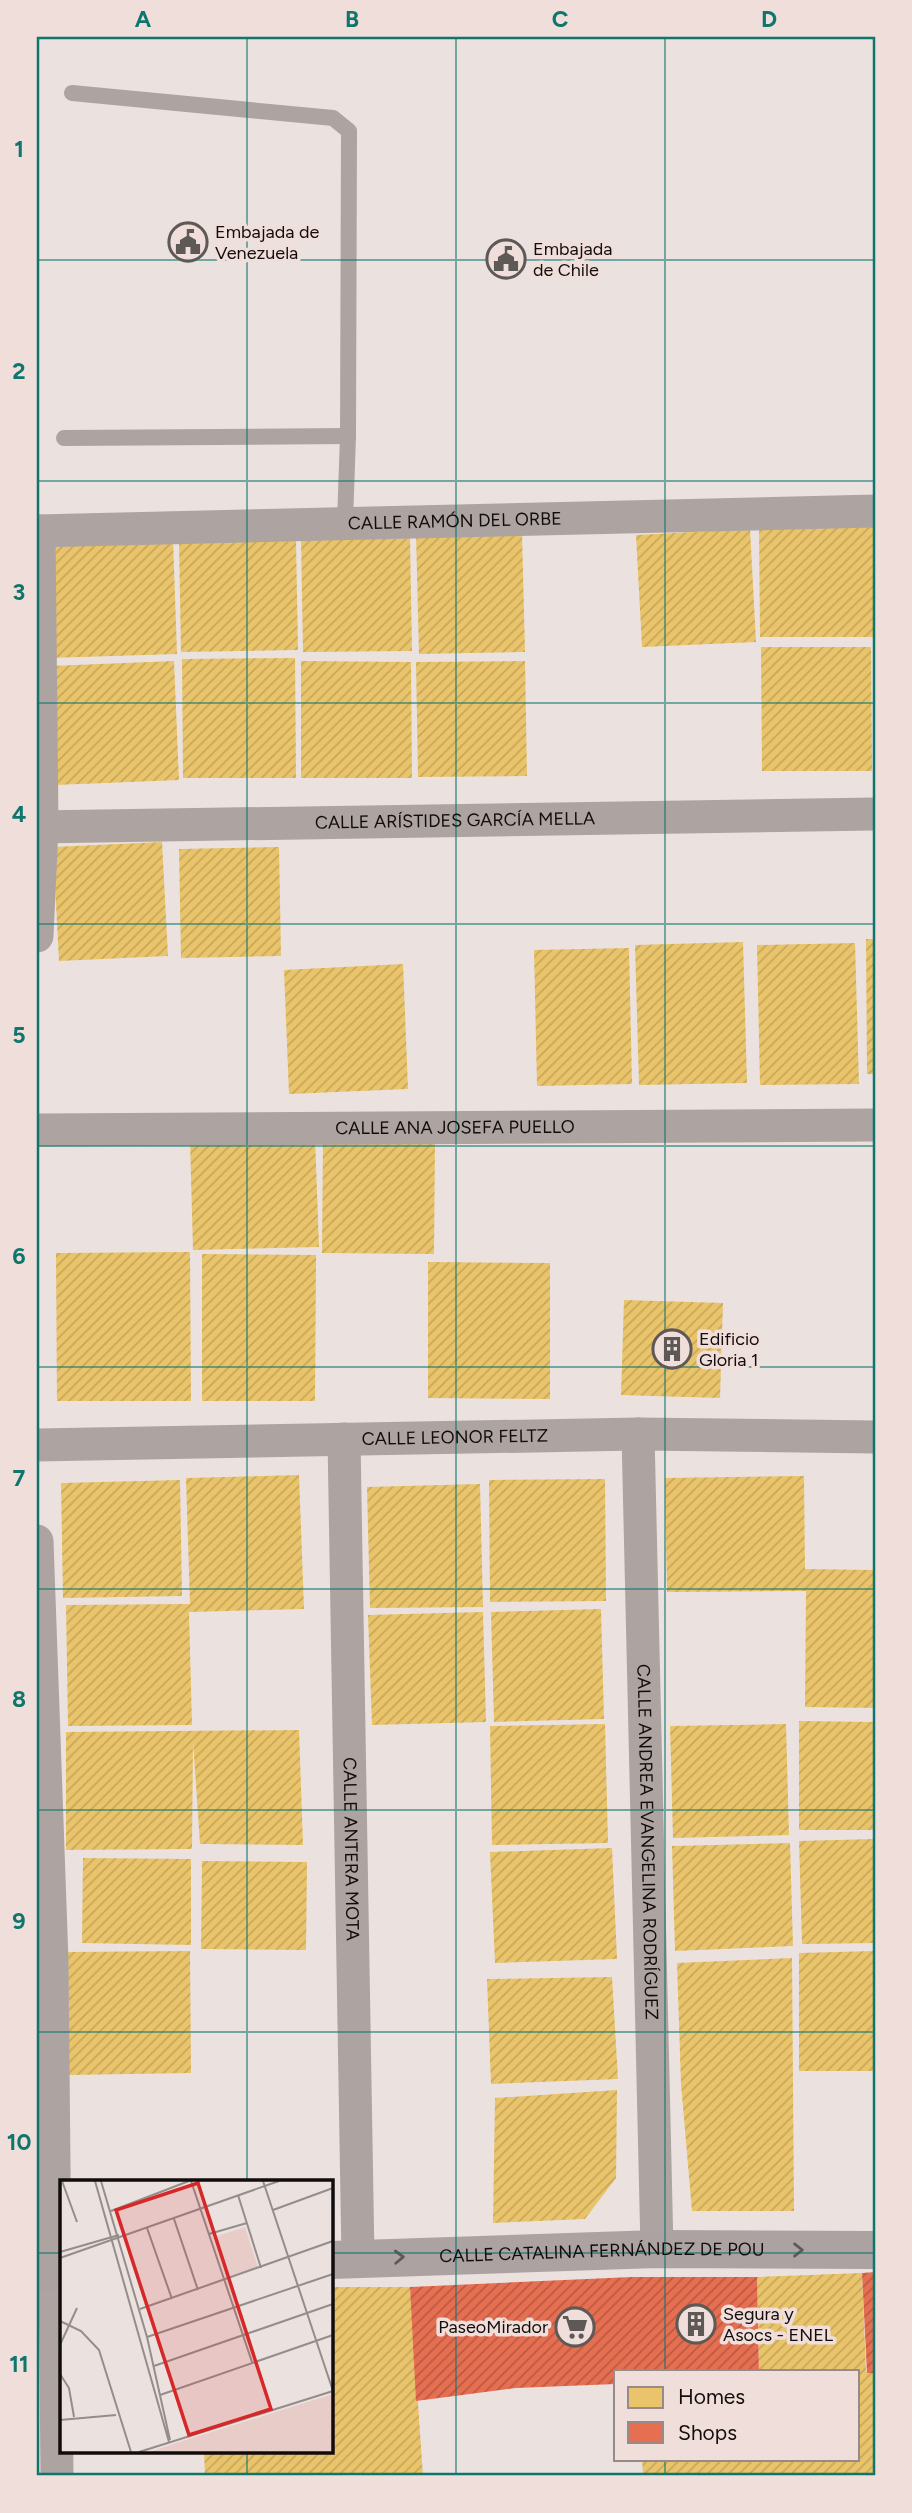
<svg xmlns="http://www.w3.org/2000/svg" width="912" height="2513" font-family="Figtree,sans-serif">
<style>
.homes{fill:url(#homes-hatch)}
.shops{fill:url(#shops-hatch)}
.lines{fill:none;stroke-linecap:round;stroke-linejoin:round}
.service{stroke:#ada4a2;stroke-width:16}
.minor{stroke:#ada4a2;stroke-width:33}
.secondary{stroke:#aca2a1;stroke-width:38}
.oneway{stroke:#5f5856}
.grid{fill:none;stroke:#0f766e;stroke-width:2;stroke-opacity:0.55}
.labels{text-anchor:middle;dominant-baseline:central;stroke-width:7;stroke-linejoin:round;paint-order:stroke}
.poi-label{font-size:18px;fill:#120d0c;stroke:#f0dedb;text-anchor:start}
.street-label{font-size:18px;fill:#120d0c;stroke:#f0dedb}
.inset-road{fill:none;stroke:#948d8b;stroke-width:2}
.view{fill:#d62828;fill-opacity:0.15;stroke:#d62828;stroke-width:3.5}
.inset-edge{fill:none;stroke:#120d0c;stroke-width:3.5}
.neatline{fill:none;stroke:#0f766e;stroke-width:2.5}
.grid-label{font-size:23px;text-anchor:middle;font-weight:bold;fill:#0f766e}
</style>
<defs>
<pattern id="homes-hatch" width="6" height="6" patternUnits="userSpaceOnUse" patternTransform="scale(1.75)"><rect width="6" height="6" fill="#e9c46a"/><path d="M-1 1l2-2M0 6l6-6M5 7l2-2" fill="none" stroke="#c7a75b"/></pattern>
<pattern id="shops-hatch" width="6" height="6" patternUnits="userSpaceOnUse" patternTransform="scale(1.75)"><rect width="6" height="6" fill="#e76f51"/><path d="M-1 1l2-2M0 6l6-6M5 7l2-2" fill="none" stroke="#ba5a42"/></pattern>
</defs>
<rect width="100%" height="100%" fill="#ebe2e0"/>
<g class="homes">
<polygon points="759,526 875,526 875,637 760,637"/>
<polygon points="750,529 756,642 642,647 636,535"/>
<polygon points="522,533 525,652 419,654 416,534"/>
<polygon points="410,538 412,651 303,652 301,539"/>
<polygon points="173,540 177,654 50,658 46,544"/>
<polygon points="296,541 298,650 181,652 179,542"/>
<polygon points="761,647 871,647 872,771 762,771"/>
<polygon points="295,658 296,778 183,778 182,659"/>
<polygon points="174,661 179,780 55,785 50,666"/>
<polygon points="301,661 411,662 412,778 301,778"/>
<polygon points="525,661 527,776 418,777 416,662"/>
<polygon points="162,842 168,956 59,961 53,847"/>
<polygon points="279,847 281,956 181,958 179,849"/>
<polygon points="866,939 875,939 875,1074 867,1074"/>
<polygon points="743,942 747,1083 639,1085 635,945"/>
<polygon points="855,943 859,1084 760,1085 757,945"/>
<polygon points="629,948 632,1084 537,1086 534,950"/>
<polygon points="403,964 408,1089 289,1094 284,970"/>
<polygon points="315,1138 319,1247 193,1250 190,1141"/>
<polygon points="323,1138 435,1140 434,1254 322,1253"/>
<polygon points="190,1252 191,1401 57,1401 56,1253"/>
<polygon points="202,1254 316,1255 315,1401 202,1401"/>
<polygon points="428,1262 550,1263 550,1399 428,1398"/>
<polygon points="624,1300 723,1303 720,1398 621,1395"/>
<polygon points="299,1475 304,1609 189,1612 192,1725 68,1726 66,1605 190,1604 186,1478"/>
<polygon points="804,1476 805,1569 875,1570 875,1708 805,1707 806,1591 667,1592 665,1478"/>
<polygon points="605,1479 606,1601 490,1602 489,1480"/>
<polygon points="180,1480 182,1596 63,1598 61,1483"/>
<polygon points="480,1484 483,1607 370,1608 367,1487"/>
<polygon points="601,1609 604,1719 494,1722 491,1612"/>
<polygon points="483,1612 486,1722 372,1725 368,1615"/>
<polygon points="799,1721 875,1722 875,1830 799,1830"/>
<polygon points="605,1724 608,1843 492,1845 490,1726"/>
<polygon points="786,1724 789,1835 673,1838 670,1726"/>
<polygon points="299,1730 303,1845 200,1844 193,1741 192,1849 66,1850 66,1732"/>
<polygon points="875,1839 875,1943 802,1944 799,1841"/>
<polygon points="790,1843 793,1946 675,1951 672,1846"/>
<polygon points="612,1848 617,1959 495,1963 490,1852"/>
<polygon points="83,1858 191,1859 191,1945 82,1943"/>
<polygon points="202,1861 307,1862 306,1950 201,1949"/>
<polygon points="190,1951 191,2073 69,2075 68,1952"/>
<polygon points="875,1951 875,2071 799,2071 799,1953"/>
<polygon points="792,1958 794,2211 692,2211 681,2084 677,1963"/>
<polygon points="612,1977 618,2079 491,2084 487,1979"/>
<polygon points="617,2090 616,2178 585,2219 493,2223 495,2098"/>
<polygon points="862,2273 866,2372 875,2372 875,2476 643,2476 642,2459 858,2459 858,2371 759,2371 757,2277"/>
<polygon points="331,2287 410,2287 423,2476 205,2476 204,2452 331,2452"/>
</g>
<g class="shops">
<polygon points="875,2272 875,2373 867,2373 862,2273"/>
<polygon points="632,2277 757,2277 759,2371 616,2371 616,2384 516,2388 416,2401 410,2287"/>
</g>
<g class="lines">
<g class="service">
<polyline points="72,93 333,118 349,131 348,436 345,522"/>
<polyline points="64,438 348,436"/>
</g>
<g class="minor">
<path id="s1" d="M37 531 875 511"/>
<path id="s2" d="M37 827 875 814"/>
<polyline points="37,936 42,827 39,531"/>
<path id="s3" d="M37 1130 875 1125"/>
<path id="s4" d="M638 1434 657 2249"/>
<path id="s5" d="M344 1439 358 2258"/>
<path id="s6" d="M37 1445 638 1434 875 1437"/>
<polyline points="37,1541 52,1961 57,2476"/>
</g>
<g class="secondary">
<path id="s7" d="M331 2260 657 2249 875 2250"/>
<polyline points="37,2272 61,2272"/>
</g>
</g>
<defs><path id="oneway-chevron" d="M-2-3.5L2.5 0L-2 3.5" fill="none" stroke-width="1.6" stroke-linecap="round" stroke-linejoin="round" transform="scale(1.75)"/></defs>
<g class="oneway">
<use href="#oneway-chevron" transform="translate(798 2250)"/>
<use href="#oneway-chevron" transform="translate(399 2257) rotate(-2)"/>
</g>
<path class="grid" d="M247 37V2182M456 37V2476M665 37V2371M37 260H875M37 481H875M37 703H875M37 924H875M37 1146H875M37 1367H875M37 1589H875M37 1810H875M37 2032H875M37 2253H61M331 2253H875M247 2452V2476M665 2459V2476"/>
<defs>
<g id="civic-ring" transform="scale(2.0125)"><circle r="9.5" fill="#f0dedb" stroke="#5e5856" stroke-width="1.5"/><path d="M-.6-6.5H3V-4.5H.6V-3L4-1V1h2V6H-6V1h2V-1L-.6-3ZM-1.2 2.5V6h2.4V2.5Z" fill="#5e5856"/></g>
<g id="building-ring" transform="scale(2.0125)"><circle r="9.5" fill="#f0dedb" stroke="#5e5856" stroke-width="1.5"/><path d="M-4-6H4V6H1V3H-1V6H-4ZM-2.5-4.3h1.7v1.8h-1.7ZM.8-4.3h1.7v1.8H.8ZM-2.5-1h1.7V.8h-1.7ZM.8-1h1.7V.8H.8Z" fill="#5e5856"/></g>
<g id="supermarket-ring" transform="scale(2.0125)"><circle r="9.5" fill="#f0dedb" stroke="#5e5856" stroke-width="1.5"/><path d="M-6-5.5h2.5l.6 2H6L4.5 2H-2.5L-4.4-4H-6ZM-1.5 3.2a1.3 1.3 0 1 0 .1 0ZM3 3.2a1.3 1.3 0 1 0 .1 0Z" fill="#5e5856"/></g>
</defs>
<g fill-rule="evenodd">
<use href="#civic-ring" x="188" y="242"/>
<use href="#civic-ring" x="506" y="259"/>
<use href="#building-ring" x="672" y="1349"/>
<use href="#building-ring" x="696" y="2324"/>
<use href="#supermarket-ring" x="575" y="2327"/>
</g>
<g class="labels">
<g class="poi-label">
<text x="215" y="232">Embajada de<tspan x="215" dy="21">Venezuela</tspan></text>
<text x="533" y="249">Embajada<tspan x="533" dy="21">de Chile</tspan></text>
<text x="699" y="1339">Edificio<tspan x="699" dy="21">Gloria 1</tspan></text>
<text x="723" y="2314">Segura y<tspan x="723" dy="21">Asocs - ENEL</tspan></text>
<text x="548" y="2327" text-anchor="end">PaseoMirador</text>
</g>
<g class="street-label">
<text stroke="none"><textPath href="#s1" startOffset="418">CALLE RAMÓN DEL ORBE</textPath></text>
<text stroke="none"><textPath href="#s2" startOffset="418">CALLE ARÍSTIDES GARCÍA MELLA</textPath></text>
<text stroke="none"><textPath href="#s3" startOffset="418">CALLE ANA JOSEFA PUELLO</textPath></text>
<text stroke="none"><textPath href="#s6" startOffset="418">CALLE LEONOR FELTZ</textPath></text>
<text stroke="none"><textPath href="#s4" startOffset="408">CALLE ANDREA EVANGELINA RODRÍGUEZ</textPath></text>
<text stroke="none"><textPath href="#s5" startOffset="410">CALLE ANTERA MOTA</textPath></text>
<text stroke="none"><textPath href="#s7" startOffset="271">CALLE CATALINA FERNÁNDEZ DE POU</textPath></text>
</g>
</g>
<g transform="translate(60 2180)">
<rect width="273" height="273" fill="#ebe2e0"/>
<path d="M185 47 198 87 167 97 154 57ZM273 214V272H90L116 263Z" fill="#e8ccc8"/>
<path class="inset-road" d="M2 1 17 42M35 1 109 262M41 1 87 157 110 260M131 1 192 182M203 1 273 211M178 15 201 88M213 30 273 8M51 31 129 1M114 39 138 110M87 48 112 119M149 54 187 43M0 72 59 55M0 78 219 1M80 129 273 61M0 141 21 151 39 170 71 272M87 157 273 94M0 165 17 128M94 186 273 124M0 194 9 208 14 237M100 215 273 155M0 240 56 235M79 272 273 211"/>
<path class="view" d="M138 3 211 229 129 255 56 30Z"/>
<rect width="273" height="273" class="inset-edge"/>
</g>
<rect width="912" height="2513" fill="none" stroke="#f0dedb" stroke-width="77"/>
<rect x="614" y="2370" width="245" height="91" fill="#f0dedb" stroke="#978a88" stroke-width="2"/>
<rect x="628" y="2387" width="35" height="21" fill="#e9c46a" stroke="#978a88" stroke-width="2"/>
<text x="678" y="2404" font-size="21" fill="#120d0c">Homes</text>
<rect x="628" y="2422" width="35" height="21" fill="#e76f51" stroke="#978a88" stroke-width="2"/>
<text x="678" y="2440" font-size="21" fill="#120d0c">Shops</text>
<rect x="38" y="38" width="836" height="2436" class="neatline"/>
<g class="grid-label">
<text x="143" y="27">A</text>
<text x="352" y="27">B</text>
<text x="560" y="27">C</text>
<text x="769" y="27">D</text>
<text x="19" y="157">1</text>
<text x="19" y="379">2</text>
<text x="19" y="600">3</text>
<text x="19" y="822">4</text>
<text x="19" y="1043">5</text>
<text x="19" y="1264">6</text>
<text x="19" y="1486">7</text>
<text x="19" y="1707">8</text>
<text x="19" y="1929">9</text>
<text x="19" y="2150">10</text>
<text x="19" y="2372">11</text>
</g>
</svg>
